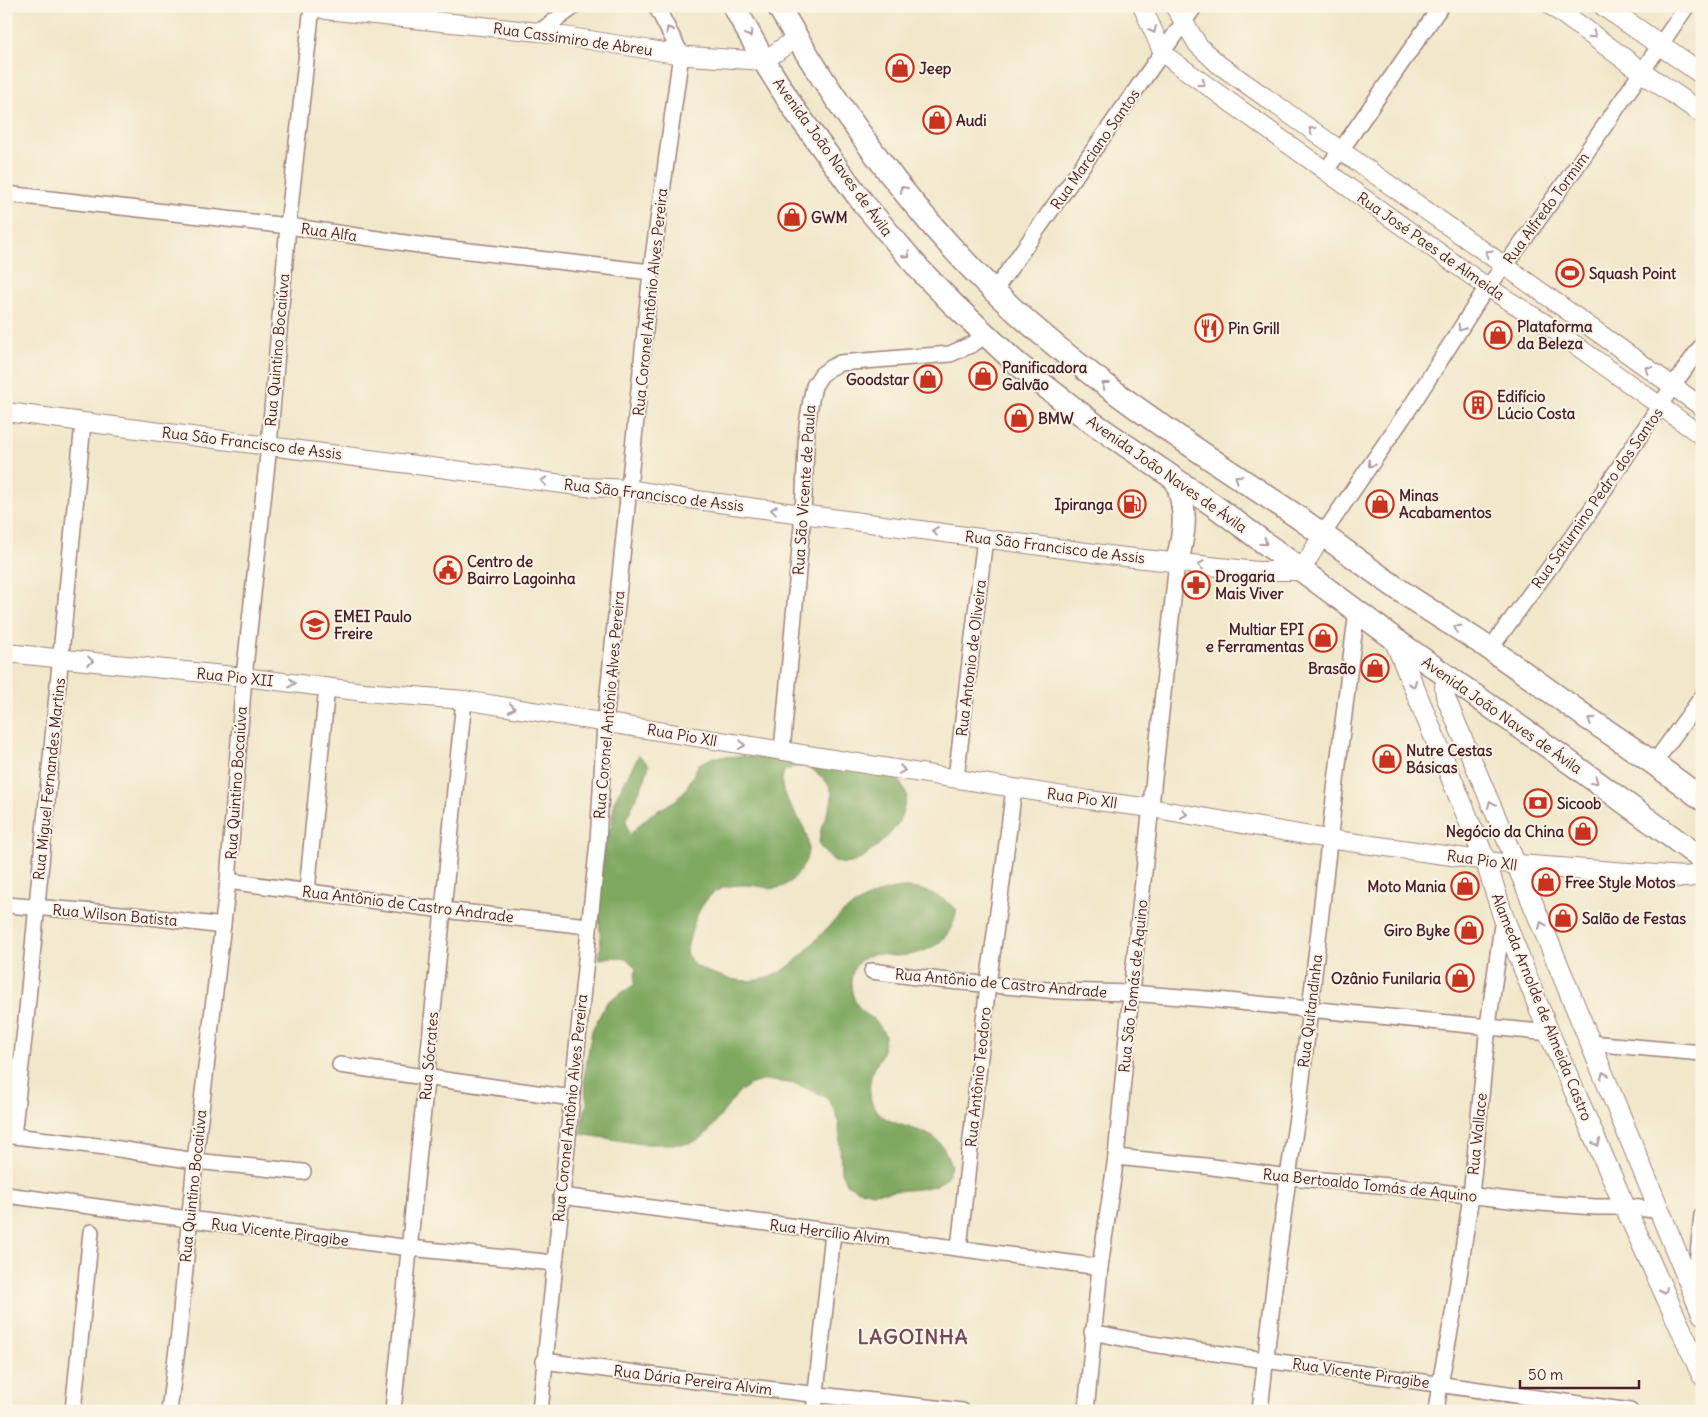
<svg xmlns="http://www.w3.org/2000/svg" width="1708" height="1417" font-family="Delius,sans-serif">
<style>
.forest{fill:#7fa860;stroke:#646446}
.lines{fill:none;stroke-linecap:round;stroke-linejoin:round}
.minor-casing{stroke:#9e837b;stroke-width:18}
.tertiary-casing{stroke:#9e837b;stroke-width:20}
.secondary-casing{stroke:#9e837b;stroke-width:22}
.primary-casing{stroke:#9e837b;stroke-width:25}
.minor{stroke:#fff;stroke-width:15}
.tertiary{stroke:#fff;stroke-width:18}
.secondary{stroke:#fff;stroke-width:20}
.primary{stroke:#fff;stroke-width:22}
.oneway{stroke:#ae9aa0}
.labels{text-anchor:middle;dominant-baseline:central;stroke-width:4;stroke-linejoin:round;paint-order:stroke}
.street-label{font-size:15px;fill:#4a1f2b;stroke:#fcf5e5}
.poi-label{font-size:15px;font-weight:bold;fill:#4a1f2b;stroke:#fcf5e5;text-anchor:start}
.district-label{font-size:20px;font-weight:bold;letter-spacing:1px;fill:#70495e;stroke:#fcf5e5}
</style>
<rect width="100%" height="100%" fill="#fcf5e5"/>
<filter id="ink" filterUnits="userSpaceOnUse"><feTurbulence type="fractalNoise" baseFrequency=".02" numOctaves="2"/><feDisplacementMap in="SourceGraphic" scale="10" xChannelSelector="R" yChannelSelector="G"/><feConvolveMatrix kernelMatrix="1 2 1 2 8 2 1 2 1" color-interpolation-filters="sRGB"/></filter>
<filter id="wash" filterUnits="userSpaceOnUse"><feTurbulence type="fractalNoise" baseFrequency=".0096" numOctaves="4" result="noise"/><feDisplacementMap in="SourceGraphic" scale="20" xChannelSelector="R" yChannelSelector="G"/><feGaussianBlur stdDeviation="1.12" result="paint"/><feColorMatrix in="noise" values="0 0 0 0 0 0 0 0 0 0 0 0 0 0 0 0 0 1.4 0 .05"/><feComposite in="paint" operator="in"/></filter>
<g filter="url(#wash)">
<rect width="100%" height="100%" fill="#f1e7cb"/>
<path class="forest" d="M639 755 649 765 645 779 626 820 629 835 650 815 676 800 686 789 699 764 714 757 744 756 788 761H803L887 773 899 781 907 795C905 804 903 812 899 821 893 832 885 839 876 847 854 867 837 872 819 845 819 840 820 834 821 829 829 805 843 793 817 773 805 764 797 765 784 771 783 775 781 781 782 786 787 810 814 827 807 856 806 863 800 871 796 876 791 881 785 887 777 888 771 889 764 887 758 886 744 884 722 884 711 895 695 910 691 933 686 953 689 957 692 963 695 965 703 971 722 977 731 979 788 990 807 943 843 913 850 907 859 903 866 899 901 881 928 885 957 910 951 942 928 955 896 956 890 956 883 954 877 954 852 956 846 981 855 1001 863 1016 867 1012 876 1022 880 1025 882 1031 885 1035 884 1040 884 1045 883 1050 880 1061 871 1070 870 1082 865 1127 906 1121 933 1137 943 1144 947 1154 951 1166L946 1179 934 1186 919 1189 873 1193 859 1190 846 1184 841 1170 839 1125 835 1110 826 1097 796 1084 765 1080 751 1084 738 1093 709 1131 699 1140 685 1144H642L580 1134 583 1117 587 1105 584 1078 592 1030 607 1002 634 985 636 968 627 959 613 957 598 959 601 945 599 917 601 862 604 835 612 826 614 801Z"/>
</g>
<g filter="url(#ink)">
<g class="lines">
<g class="minor-casing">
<g id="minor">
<polyline points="539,32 575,6"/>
<polyline points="1325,171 1341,150 1441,6"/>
<polyline points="6,194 288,226 426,246 651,272"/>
<polyline points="994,291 1195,6"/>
<polyline points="1323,534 1413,403 1487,287 1505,266 1579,163 1687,6"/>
<polyline points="1490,649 1585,519 1672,387 1702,345"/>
<polyline points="782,751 803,514 807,425 811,400 814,386 821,375 830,368 840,363 950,354 973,344 986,334"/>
<polyline points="1654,763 1702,697"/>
<polyline points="956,778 985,538"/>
<polyline points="228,881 443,910 588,926"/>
<polyline points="307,891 327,687"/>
<polyline points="6,905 134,915 223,926"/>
<polyline points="872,971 939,980 1059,991 1131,993 1218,1000 1549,1033"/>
<polyline points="1590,1043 1702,1053"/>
<polyline points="340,1065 572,1098"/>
<polyline points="6,1135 106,1147 195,1161 303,1172"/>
<polyline points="13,1136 26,1020 83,423"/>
<polyline points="1116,1157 1205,1166 1288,1177 1390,1186 1527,1202 1595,1207 1632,1207 1660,1211"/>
<polyline points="6,1195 410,1248 554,1263"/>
<polyline points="561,1196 1100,1267"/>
<polyline points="959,1248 988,984 1001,890 1014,788"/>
<polyline points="1694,1293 1702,1215"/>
<polyline points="1092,1332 1151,1344 1630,1411"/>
<polyline points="544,1361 688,1380 962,1411"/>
<polyline points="73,1411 91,1232"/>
<polyline points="169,1411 179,1333 195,1161 228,881 244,677 269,445 288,226 312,6"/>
<polyline points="393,1411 464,700"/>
<polyline points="540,1411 598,842 605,723 651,272 681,54 656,6"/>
<polyline points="814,1411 833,1233"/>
<polyline points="1086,1411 1100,1267 1116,1157 1131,993 1177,562"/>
<path d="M1260 1411C1268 1333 1278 1255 1288 1178 1292 1147 1298 1116 1301 1086 1320 928 1336 769 1357 611"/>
<polyline points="1436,1411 1440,1384 1454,1309 1471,1196 1488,1026 1503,918"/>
</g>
</g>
<g class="tertiary-casing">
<g id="tertiary">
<polyline points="313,6 326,10 539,32 689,56 764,61 796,38"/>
<polyline points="1142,6 1163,53 1177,64 1487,287 1546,324 1702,436"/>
<polyline points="1174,6 1198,45 1218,64 1505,266 1702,407"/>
<polyline points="6,412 586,487 630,489 689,499 1116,556 1257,571 1301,571 1323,534"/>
<polyline points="6,653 244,677 364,692 464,700 1089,800 1151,808 1328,839 1517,865 1445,696 1444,686 1447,676"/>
</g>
</g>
<g class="secondary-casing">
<g id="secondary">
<polyline points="1553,6 1642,72 1702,113"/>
<polyline points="1604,6 1702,74"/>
<polyline points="1394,639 1486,862 1503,916 1549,1033 1625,1207 1702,1375"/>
<polyline points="1702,875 1684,877 1517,865 1702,1314"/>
</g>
</g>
<g class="primary-casing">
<g id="primary">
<polyline points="734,6 764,61 796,112 863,203 921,271 953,304 1013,360 1046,387 1093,423 1216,507 1404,646 1557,753 1702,859"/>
<path d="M778 6C838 109 908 208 994 291 1082 376 1185 442 1286 509 1331 539 1372 572 1417 602 1441 618 1466 633 1490 649 1522 671 1554 694 1586 717 1625 743 1664 770 1702 799"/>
<path d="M1177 562C1185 530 1187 514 1177 482"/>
</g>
</g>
<use href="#minor" class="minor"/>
<use href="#tertiary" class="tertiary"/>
<use href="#secondary" class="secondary"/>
<use href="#primary" class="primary"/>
</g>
<defs><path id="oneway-chevron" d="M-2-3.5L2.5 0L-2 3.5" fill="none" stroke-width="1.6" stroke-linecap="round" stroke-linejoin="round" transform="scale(1.25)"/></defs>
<g class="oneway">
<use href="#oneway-chevron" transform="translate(669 30) rotate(-118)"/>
<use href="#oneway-chevron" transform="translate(1153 30) rotate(66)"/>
<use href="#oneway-chevron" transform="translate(749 34) rotate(61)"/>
<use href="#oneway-chevron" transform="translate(1593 35) rotate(37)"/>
<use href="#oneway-chevron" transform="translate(1202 83) rotate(37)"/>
<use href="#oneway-chevron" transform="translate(1312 130) rotate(-145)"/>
<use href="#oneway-chevron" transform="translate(903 189) rotate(-128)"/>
<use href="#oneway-chevron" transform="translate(1488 253) rotate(-145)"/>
<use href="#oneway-chevron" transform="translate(907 255) rotate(48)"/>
<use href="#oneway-chevron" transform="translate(1461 328) rotate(122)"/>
<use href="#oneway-chevron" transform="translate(1648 369) rotate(-144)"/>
<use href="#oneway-chevron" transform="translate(1105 385) rotate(-142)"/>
<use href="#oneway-chevron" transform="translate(1371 464) rotate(125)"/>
<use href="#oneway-chevron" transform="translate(1238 478) rotate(-147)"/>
<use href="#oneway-chevron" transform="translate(544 481) rotate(-173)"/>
<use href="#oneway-chevron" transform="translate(774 510) rotate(-173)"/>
<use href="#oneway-chevron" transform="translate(935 531) rotate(-173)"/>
<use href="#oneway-chevron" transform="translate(1264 542) rotate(37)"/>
<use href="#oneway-chevron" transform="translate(1201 565) rotate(-173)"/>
<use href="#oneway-chevron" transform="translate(1457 628) rotate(-147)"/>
<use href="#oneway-chevron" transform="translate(90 661) rotate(6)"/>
<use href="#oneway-chevron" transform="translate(292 683) rotate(6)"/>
<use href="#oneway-chevron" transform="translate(1413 684) rotate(68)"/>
<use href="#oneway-chevron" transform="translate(512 708) rotate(8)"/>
<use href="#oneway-chevron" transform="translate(1591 720) rotate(-146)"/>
<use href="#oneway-chevron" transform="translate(742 745) rotate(8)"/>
<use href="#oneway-chevron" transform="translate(902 770) rotate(9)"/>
<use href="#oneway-chevron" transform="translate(1595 781) rotate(37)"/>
<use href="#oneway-chevron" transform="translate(1491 804) rotate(-113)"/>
<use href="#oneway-chevron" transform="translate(1184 814) rotate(10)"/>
<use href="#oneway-chevron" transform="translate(1542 925) rotate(-112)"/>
<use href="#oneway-chevron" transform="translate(1604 1075) rotate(-113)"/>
<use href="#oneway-chevron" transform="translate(1597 1143) rotate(66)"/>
<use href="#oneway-chevron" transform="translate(1664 1291) rotate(66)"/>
</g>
</g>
<defs>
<g id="shop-ring" transform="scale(1.4375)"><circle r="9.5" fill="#fcf5e5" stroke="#c8321e" stroke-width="1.5"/><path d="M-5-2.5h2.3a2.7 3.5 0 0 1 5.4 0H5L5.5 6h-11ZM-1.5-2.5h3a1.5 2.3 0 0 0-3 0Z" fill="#c8321e"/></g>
<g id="stadium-ring" transform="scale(1.4375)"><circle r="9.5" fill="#fcf5e5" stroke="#c8321e" stroke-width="1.5"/><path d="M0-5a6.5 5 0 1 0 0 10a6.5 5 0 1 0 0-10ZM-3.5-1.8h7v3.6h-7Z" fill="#c8321e"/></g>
<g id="restaurant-ring" transform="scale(1.4375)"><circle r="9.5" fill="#fcf5e5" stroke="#c8321e" stroke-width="1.5"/><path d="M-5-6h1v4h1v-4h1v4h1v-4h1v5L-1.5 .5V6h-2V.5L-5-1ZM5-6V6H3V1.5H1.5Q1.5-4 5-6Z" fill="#c8321e"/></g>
<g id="building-ring" transform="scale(1.4375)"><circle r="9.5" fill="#fcf5e5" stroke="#c8321e" stroke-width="1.5"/><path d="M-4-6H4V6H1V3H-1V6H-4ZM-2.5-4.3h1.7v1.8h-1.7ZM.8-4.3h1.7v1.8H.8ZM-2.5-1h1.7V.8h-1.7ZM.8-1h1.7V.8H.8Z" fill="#c8321e"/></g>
<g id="fuel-ring" transform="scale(1.4375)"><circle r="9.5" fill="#fcf5e5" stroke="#c8321e" stroke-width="1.5"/><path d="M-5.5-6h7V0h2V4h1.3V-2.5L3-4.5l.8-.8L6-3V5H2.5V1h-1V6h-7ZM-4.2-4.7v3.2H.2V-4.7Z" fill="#c8321e"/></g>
<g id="civic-ring" transform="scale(1.4375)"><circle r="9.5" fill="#fcf5e5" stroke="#c8321e" stroke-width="1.5"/><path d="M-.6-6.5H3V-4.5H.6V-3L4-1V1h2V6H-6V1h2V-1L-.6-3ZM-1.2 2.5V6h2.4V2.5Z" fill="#c8321e"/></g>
<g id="pharmacy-ring" transform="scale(1.4375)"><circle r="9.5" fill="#fcf5e5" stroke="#c8321e" stroke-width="1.5"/><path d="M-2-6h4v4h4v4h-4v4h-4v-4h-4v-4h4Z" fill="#c8321e"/></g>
<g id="school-ring" transform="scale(1.4375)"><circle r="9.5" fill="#fcf5e5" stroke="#c8321e" stroke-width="1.5"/><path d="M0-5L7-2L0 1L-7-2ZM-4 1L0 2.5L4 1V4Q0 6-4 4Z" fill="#c8321e"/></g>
<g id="bank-ring" transform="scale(1.4375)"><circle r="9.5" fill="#fcf5e5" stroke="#c8321e" stroke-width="1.5"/><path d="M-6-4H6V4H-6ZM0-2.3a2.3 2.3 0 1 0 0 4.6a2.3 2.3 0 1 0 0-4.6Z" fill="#c8321e"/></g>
</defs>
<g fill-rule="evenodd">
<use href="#shop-ring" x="900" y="68"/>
<use href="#shop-ring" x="937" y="120"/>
<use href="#shop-ring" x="792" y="217"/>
<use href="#stadium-ring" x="1570" y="273"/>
<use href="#restaurant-ring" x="1209" y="328"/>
<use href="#shop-ring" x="1498" y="335"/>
<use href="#shop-ring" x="983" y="376"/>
<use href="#shop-ring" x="928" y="379"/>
<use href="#building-ring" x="1478" y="405"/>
<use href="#shop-ring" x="1019" y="418"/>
<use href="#fuel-ring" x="1132" y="504"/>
<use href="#shop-ring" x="1380" y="504"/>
<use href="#civic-ring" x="448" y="570"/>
<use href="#pharmacy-ring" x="1196" y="585"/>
<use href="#school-ring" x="315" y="625"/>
<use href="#shop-ring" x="1323" y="638"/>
<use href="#shop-ring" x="1375" y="668"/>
<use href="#shop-ring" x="1387" y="759"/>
<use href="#bank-ring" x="1538" y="803"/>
<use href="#shop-ring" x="1583" y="831"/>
<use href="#shop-ring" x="1546" y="882"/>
<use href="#shop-ring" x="1465" y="886"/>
<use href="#shop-ring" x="1563" y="918"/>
<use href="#shop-ring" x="1469" y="930"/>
<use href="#shop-ring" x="1460" y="978"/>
</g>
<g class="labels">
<g class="street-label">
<text transform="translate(573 39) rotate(8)">Rua Cassimiro de Abreu</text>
<text transform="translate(1095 149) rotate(-55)">Rua Marciano Santos</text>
<text transform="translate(833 157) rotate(54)">Avenida João Naves de Ávila</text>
<text transform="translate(1546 208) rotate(-54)">Rua Alfredo Tormim</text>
<text transform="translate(329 232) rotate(8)">Rua Alfa</text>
<text transform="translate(1431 246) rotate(35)">Rua José Paes de Almeida</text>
<text transform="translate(650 302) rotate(-84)">Rua Coronel Antônio Alves Pereira</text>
<text transform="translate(277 350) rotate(-85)">Rua Quintino Bocaiúva</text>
<text transform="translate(252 443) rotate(7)">Rua São Francisco de Assis</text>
<text transform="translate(1167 474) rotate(35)">Avenida João Naves de Ávila</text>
<text transform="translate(804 490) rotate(-86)">Rua São Vicente de Paula</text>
<text transform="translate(654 495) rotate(7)">Rua São Francisco de Assis</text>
<text transform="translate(1597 498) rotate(-55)">Rua Saturnino Pedro dos Santos</text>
<text transform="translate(1055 547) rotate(7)">Rua São Francisco de Assis</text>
<text transform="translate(971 658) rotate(-83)">Rua Antonio de Oliveira</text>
<text transform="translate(235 677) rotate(6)">Rua Pio XII</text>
<text transform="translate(609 705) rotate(-85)">Rua Coronel Antônio Alves Pereira</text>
<text transform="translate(1502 715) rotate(35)">Avenida João Naves de Ávila</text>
<text transform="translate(682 735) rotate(10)">Rua Pio Xll</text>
<text transform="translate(49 779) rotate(-84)">Rua Miguel Fernandes Martins</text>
<text transform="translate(236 783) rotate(-86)">Rua Quintino Bocaiúva</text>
<text transform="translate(1082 798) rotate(8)">Rua Pio Xll</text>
<text transform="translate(1482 860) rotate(8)">Rua Pio Xll</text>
<text transform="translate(408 904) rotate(7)">Rua Antônio de Castro Andrade</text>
<text transform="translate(115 915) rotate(5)">Rua Wilson Batista</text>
<text transform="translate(1001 983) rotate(5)">Rua Antônio de Castro Andrade</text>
<text transform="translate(1133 986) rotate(-84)">Rua São Tomás de Aquino</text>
<text transform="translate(1542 1007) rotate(68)">Alameda Arnolde de Almeida Castro</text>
<text transform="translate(1310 1011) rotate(-83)">Rua Quitandinha</text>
<text transform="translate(429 1056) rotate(-85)">Rua Sócrates</text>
<text transform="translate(978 1077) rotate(-84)">Rua Antônio Teodoro</text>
<text transform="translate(570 1108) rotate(-84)">Rua Coronel Antônio Alves Pereira</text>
<text transform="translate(1477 1134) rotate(-84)">Rua Wallace</text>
<text transform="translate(1370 1185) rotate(6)">Rua Bertoaldo Tomás de Aquino</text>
<text transform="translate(193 1186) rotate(-84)">Rua Quintino Bocaiúva</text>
<text transform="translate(280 1232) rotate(7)">Rua Vicente Piragibe</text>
<text transform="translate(830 1232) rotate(7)">Rua Hercílio Alvim</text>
<text transform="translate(1361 1373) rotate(8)">Rua Vicente Piragibe</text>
<text transform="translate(693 1380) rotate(7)">Rua Dária Pereira Alvim</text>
</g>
<g class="poi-label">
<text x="919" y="68">Jeep</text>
<text x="956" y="120">Audi</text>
<text x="811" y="217">GWM</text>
<text x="1589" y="273">Squash Point</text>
<text x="1517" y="326">Plataforma<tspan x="1517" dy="17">da Beleza</tspan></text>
<text x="1228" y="328">Pin Grill</text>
<text x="1002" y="367">Panificadora<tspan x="1002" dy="17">Galvão</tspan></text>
<text x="909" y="379" text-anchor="end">Goodstar</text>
<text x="1497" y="396">Edifício<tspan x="1497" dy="17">Lúcio Costa</tspan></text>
<text x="1038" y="418">BMW</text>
<text x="1399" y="495">Minas<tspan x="1399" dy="17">Acabamentos</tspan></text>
<text x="1113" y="504" text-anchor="end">Ipiranga</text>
<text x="467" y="561">Centro de<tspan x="467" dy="17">Bairro Lagoinha</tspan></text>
<text x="1215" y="576">Drogaria<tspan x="1215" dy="17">Mais Viver</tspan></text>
<text x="334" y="616">EMEI Paulo<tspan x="334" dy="17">Freire</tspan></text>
<text x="1304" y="629" text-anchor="end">Multiar EPI<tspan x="1304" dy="17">e Ferramentas</tspan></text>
<text x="1356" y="668" text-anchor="end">Brasão</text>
<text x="1406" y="750">Nutre Cestas<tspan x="1406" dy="17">Básicas</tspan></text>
<text x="1557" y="803">Sicoob</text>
<text x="1564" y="831" text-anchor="end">Negócio da China</text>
<text x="1565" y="882">Free Style Motos</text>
<text x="1446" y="886" text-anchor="end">Moto Mania</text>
<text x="1582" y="918">Salão de Festas</text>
<text x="1450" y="930" text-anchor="end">Giro Byke</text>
<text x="1441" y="978" text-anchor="end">Ozânio Funilaria</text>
</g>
<g class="district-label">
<text x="913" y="1336">LAGOINHA</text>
</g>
</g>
<rect width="1708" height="1417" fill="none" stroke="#fcf5e5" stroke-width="25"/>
<path d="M1520 1380v8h119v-8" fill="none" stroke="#4a1f2b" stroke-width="2.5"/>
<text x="1528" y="1380" font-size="15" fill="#4a1f2b" stroke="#fcf5e5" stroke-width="4" paint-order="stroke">50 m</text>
</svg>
